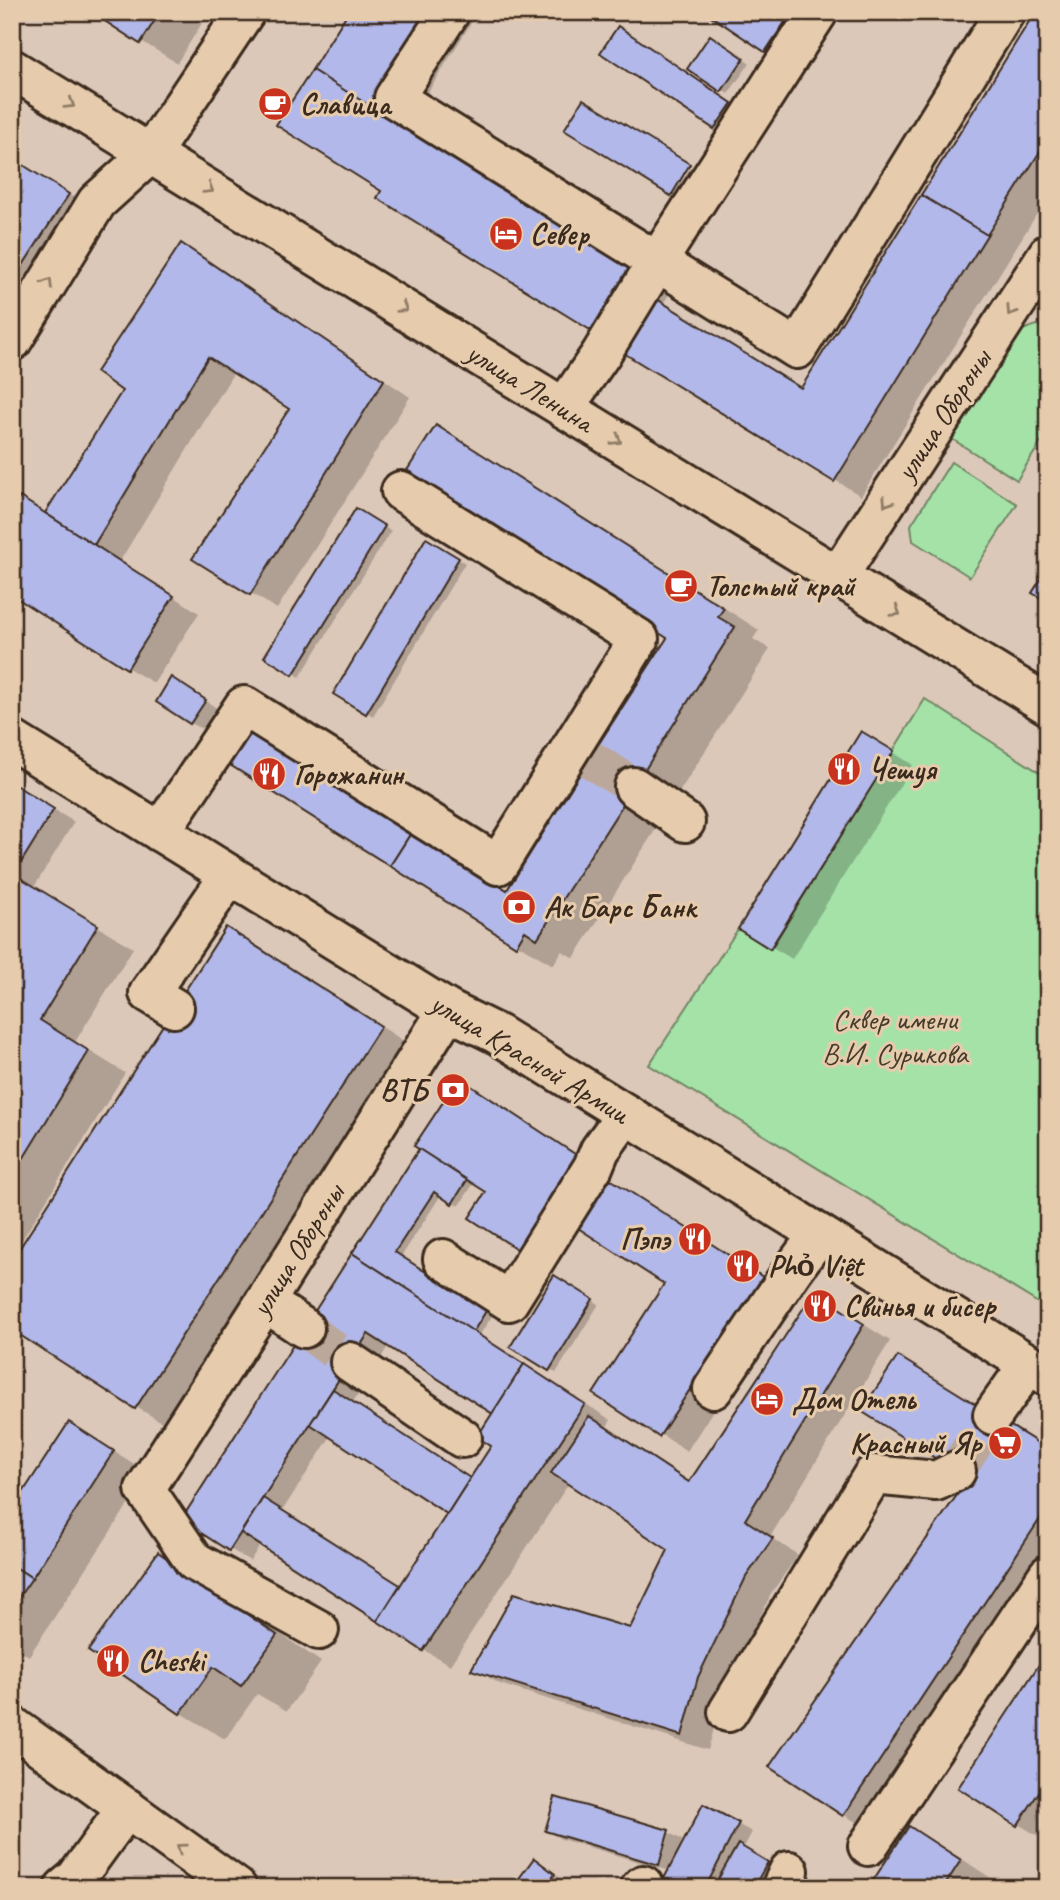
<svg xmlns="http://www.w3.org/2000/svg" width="1060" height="1900" font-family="Caveat,sans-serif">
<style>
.green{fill:#a5e2a8;stroke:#708663;stroke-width:2}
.shadow{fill:#0003;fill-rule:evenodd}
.building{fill:#b2b8e9;stroke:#3b2a1e;stroke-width:2}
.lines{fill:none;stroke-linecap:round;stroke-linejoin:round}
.minor-tunnel{stroke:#bca89a;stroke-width:38;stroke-dasharray:38 19;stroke-linecap:butt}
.minor-casing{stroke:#3b2a1e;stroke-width:44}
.major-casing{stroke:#3b2a1e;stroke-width:44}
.minor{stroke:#e6ccad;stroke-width:38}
.major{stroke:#e6ccad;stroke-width:38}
.oneway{stroke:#907b66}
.labels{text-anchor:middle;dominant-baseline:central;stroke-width:6;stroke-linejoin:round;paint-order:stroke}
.poi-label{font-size:30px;font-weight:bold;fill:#3b2a1e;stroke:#e6ccad;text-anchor:start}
.street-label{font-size:30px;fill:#3b2a1e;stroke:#e6ccad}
.park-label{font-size:30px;fill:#463c2c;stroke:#e6ccad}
</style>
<rect width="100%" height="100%" fill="#dcc8b9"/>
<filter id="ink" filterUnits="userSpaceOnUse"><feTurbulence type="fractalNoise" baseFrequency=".0143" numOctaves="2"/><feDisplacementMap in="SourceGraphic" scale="14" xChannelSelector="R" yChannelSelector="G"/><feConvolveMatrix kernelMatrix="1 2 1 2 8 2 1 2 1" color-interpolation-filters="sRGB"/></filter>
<g filter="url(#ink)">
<g class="green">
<polygon points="1037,325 1048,332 1048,431 1017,480 949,437 1016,332"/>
<polygon points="951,462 1017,504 970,577 913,541 911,525"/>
<polygon points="925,699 1048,778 1048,1309 649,1065 738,929 771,949"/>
</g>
<g class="shadow">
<polygon points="94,12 209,12 177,63"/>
<polygon points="349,12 478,12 405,129 670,293 663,304 802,389 1048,12 1048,196 861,496 835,480 384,190 285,114 268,104 272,98 289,108"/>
<polygon points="789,12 803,22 779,58 766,50"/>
<polygon points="624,32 737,107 722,131 602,52"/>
<polygon points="717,41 750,63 728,94 690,69"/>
<polygon points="12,158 104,217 45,308 12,289"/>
<polygon points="691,167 695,169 678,198 673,195"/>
<polygon points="181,246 208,261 410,397 277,609 251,593 291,409 234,372 120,561 199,613 154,683 128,668 21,499 46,514 125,391"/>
<polygon points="436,427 472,448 759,630 753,639 770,649 574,958 562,951 553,965 517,944 450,853 508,890 669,637"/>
<polygon points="357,511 391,531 300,677 266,656"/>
<polygon points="427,541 465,563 373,716 335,693"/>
<polygon points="185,687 218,709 204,730 191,723"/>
<polygon points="882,745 913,765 792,959 740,928"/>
<polygon points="12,784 74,822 34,887 133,948 75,1042 125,1073 12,1256"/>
<polygon points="227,929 263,950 416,1049 172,1428 136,1407"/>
<path d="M421 1148 488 1192 474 1183 459 1206 441 1195 401 1257 492 1316 479 1336 611 1420 606 1428 691 1483 841 1310 890 1341 770 1537 798 1555 772 1592 724 1692 708 1750 500 1684 474 1669 631 1630 670 1549 569 1483 450 1665 424 1650 261 1544 250 1561 230 1549ZM389 1345 495 1413 494 1446 472 1479 353 1402ZM331 1436 450 1513 401 1586 282 1511Z"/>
<polygon points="608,1179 788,1294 687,1451 595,1393 667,1283"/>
<polygon points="555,1277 599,1304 556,1373 512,1347"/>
<polygon points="70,1424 149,1473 29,1656 12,1646 12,1509"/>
<polygon points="1048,1449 1048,1600 889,1841 844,1815 771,1766 971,1479"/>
<polygon points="203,1580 321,1662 287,1711 257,1694 225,1739 181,1713 91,1650"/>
<polygon points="1048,1655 1048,1842 1018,1824"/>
<polygon points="556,1799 668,1832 682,1840 679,1850 704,1806 752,1832 743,1849 773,1867 761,1888 661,1888 670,1871 561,1839 547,1831"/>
<polygon points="909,1828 959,1857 1006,1888 870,1888"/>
<polygon points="535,1861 568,1883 564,1888 514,1888"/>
</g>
<g class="building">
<polygon points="91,12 160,12 140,44"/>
<polygon points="348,12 429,12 370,107 312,70"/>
<polygon points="705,12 790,12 791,13 765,52"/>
<polygon points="1035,12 1048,12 1048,139 987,235 921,195"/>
<polygon points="618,26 732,103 714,129 600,53"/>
<polygon points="710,35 744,58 721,92 687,69"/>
<polygon points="312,70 635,271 595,333 377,198 381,191 276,125"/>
<polygon points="271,96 285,104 279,113 266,104"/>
<polygon points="583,99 690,164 671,196 564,130"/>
<polygon points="12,158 69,194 12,282"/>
<polygon points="921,195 987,235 834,482 622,352 655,298 801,388"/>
<polygon points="181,243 384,380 250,595 192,559 289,409 208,357 94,545 45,513 122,391 96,372"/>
<polygon points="436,425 724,608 718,617 735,627 641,776 596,748 667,638 406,472"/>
<polygon points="20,497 174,596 127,669 12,595 12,509"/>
<polygon points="356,508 385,526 293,675 264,657"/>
<polygon points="426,538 459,558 366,714 333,694"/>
<polygon points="1048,568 1048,602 1032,593"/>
<polygon points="171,677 206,700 190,724 156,702"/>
<polygon points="247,723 413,830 390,866 222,760"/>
<polygon points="861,731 894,751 770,949 738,929"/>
<polygon points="596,748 641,776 537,939 525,931 516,946 390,866 413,830 507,890"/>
<polygon points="12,783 54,809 12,877"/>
<polygon points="14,874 98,925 40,1020 89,1051 12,1177 12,877"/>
<polygon points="226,927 381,1026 135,1409 12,1330 12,1260"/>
<polygon points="459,1078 581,1158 520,1251 469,1218 486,1192 414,1146"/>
<polygon points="419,1149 467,1180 452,1204 434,1192 395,1252 486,1311 473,1332 352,1253"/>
<polygon points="607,1177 763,1277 659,1437 593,1394 664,1284 575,1226"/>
<polygon points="352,1253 524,1364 493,1414 368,1334 229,1551 181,1520"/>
<polygon points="554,1275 593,1299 549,1371 510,1347"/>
<polygon points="814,1292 864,1324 745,1520 773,1538 746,1577 698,1677 682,1736 471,1670 514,1593 630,1628 668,1550 551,1473 589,1416 689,1482"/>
<polygon points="898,1356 1048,1449 1048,1507 843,1816 769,1767 968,1479 861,1411"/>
<polygon points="524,1364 585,1404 423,1651 377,1621 491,1446 477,1437"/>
<polygon points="333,1389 470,1478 447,1514 310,1424"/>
<polygon points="69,1422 114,1451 32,1578 12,1565 12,1509"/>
<polygon points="263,1498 400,1585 377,1621 241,1533"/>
<polygon points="158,1552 277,1635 241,1686 213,1667 180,1714 88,1651"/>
<polygon points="12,1565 32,1578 12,1607"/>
<polygon points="1048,1651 1048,1778 1017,1826 958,1788"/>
<polygon points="555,1797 669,1830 659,1865 545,1831"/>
<polygon points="703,1804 739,1823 705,1888 659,1888"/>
<polygon points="909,1826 961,1860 943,1888 868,1888"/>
<polygon points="738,1844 768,1862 753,1888 713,1888"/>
<polygon points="534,1858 555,1874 545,1888 512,1888"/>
</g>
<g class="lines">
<g class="minor-tunnel">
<polyline points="590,759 634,787"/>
<polyline points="304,1328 350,1362"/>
<polyline points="956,1471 993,1415"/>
</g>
<g class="minor-casing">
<g id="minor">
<polyline points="450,12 394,98 797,349 1005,12"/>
<polyline points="12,341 97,202 151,153 245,12"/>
<polyline points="564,408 601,354 657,262 818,12"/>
<polyline points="838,576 1048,254"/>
<polyline points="12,740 448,1010 497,1034 1048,1376"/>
<polyline points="634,787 685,822"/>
<polyline points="160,832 244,706 498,865 639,639 401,491"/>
<polyline points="174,1008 149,993 230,875"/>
<polyline points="443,1259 509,1301 593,1167 600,1150 626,1114"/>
<polyline points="265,1302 304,1328"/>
<polyline points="350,1362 462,1438"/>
<polyline points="713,1389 792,1271 819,1234"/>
<polyline points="993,1415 1029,1364"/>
<polyline points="319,1630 194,1561 145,1489 265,1302 448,1010"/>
<polyline points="728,1712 873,1475 936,1481 956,1471"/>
<polyline points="868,1846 1048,1575"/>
<polyline points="64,1888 76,1878 127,1808"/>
<polyline points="640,1888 643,1885"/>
<polyline points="781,1888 789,1871"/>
</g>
</g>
<g class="major-casing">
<g id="major">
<polyline points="12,69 1048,705"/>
<polyline points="12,1726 237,1888"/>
</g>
</g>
<use href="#minor" class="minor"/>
<use href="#major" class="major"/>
</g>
<defs><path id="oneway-chevron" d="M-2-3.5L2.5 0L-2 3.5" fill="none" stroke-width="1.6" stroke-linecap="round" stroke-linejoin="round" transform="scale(1.75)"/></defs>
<g class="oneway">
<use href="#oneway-chevron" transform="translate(70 104) rotate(32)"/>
<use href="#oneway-chevron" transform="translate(209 189) rotate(32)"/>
<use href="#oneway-chevron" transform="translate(48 283) rotate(-59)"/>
<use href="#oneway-chevron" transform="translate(403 308) rotate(32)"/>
<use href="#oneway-chevron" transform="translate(1011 311) rotate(123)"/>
<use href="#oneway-chevron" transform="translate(617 440) rotate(32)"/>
<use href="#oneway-chevron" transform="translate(887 502) rotate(123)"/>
<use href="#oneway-chevron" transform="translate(896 612) rotate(32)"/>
<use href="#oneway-chevron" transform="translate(181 1848) rotate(-144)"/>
</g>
</g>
<defs>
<g id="cafe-disc" transform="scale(1.75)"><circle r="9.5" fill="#c8321e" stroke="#e6ccad"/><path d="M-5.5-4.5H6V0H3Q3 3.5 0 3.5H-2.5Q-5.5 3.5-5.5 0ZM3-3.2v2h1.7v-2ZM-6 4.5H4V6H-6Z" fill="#fff"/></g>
<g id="hotel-disc" transform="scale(1.75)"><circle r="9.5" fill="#c8321e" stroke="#e6ccad"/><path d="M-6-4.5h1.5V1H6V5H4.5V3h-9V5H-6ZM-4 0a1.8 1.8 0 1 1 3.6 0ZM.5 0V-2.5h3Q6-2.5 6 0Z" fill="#fff"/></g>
<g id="restaurant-disc" transform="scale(1.75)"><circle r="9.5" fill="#c8321e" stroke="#e6ccad"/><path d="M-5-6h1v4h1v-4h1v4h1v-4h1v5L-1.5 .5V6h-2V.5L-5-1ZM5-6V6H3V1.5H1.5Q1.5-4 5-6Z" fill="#fff"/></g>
<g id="bank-disc" transform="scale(1.75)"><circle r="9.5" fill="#c8321e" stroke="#e6ccad"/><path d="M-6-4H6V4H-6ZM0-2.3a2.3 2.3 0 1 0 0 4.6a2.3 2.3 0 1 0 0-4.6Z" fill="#fff"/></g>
<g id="supermarket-disc" transform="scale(1.75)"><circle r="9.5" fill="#c8321e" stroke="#e6ccad"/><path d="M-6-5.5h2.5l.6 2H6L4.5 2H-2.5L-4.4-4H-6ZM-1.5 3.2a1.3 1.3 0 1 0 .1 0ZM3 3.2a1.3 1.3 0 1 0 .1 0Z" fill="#fff"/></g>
</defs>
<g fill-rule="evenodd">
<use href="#cafe-disc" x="275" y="104"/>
<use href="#hotel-disc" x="506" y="234"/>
<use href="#cafe-disc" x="681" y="586"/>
<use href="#restaurant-disc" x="844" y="769"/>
<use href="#restaurant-disc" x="269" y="774"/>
<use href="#bank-disc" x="519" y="907"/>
<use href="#bank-disc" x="453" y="1090"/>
<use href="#restaurant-disc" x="695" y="1239"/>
<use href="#restaurant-disc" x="743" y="1266"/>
<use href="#restaurant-disc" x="820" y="1306"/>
<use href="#hotel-disc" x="767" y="1399"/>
<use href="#supermarket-disc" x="1005" y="1443"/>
<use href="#restaurant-disc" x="113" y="1661"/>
</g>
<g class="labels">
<g class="poi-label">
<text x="300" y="104">Славица</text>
<text x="530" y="234">Север</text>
<text x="706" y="586">Толстый край</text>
<text x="868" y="769">Чешуя</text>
<text x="294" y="774">Горожанин</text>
<text x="544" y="907">Ак Барс Банк</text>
<text x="428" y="1090" text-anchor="end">ВТБ</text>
<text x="670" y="1239" text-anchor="end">Пэпэ</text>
<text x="768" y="1266">Phỏ Việt</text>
<text x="844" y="1306">Свинья и бисер</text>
<text x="792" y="1399">Дом Отель</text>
<text x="981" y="1443" text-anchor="end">Красный Яр</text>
<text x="138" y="1661">Cheski</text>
</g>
<g class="street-label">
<text transform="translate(530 387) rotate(32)">улица Ленина</text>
<text transform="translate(943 415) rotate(-57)">улица Обороны</text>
<text transform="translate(530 1058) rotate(31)">улица Красной Армии</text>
<text transform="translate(297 1250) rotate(-58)">улица Обороны</text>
</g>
<g class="park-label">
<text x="895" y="1019">Сквер имени<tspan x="895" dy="34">В.И. Сурикова</tspan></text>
</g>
</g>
<rect width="1060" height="1900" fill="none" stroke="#e6ccad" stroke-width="42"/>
<rect x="21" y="21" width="1018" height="1858" fill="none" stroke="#3b2a1e" stroke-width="2.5" filter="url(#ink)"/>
</svg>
